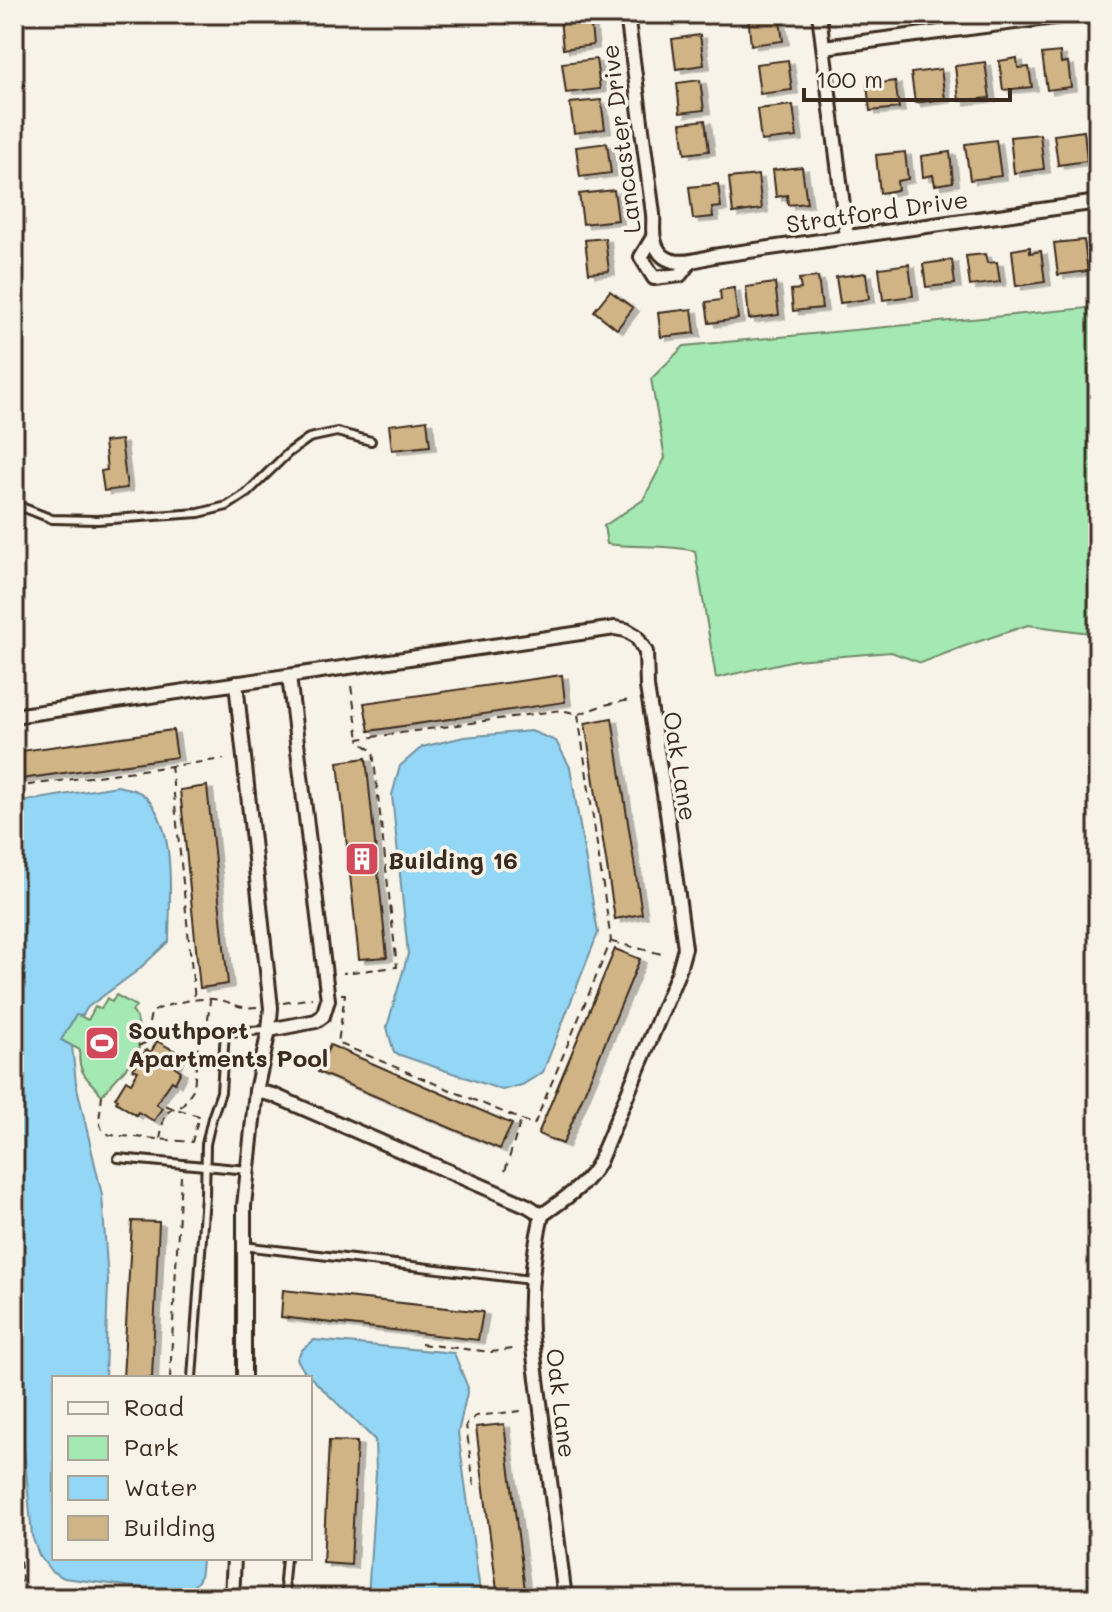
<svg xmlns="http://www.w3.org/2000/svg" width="1112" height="1612" font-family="Mali,sans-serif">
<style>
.green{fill:#a4e8b3;stroke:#708968;stroke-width:2}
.water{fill:#94d6f5;stroke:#70919f;stroke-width:2}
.building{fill:#d0b486;stroke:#3b2a1e;stroke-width:2;filter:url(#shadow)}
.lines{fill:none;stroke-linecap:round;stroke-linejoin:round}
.service-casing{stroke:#3b2a1e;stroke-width:12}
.minor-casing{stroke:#3b2a1e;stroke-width:18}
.path{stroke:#3b2a1e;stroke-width:2;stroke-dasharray:8 6;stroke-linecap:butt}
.service{stroke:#f7f3e8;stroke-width:6}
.minor{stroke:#f7f3e8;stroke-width:12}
.labels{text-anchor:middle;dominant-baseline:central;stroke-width:7;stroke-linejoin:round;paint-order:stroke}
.street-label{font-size:24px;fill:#3b2a1e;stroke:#f7f3e8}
.poi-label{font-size:24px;font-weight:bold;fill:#3b2a1e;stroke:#f7f3e8;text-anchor:start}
</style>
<defs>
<filter id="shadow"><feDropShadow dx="6" dy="3.5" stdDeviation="0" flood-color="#0004"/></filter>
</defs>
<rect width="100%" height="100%" fill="#f7f3e8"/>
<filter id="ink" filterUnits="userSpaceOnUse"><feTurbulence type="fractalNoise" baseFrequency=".0125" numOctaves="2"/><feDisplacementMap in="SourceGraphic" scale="16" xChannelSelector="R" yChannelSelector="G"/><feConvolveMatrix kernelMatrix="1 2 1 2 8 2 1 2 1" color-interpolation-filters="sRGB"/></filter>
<g filter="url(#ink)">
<g class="green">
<path d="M1098 307V634L1028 625 965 646 921 663 891 652 795 660 716 678 695 551C666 544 636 548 607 544L604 526 643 500 665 458 651 379 684 346Z"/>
<path d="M116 995 136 1006 132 1011C145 1027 134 1037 140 1052L102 1095C89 1080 76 1072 80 1050L61 1040 76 1014 88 1020 95 1007 101 1009 107 998 112 1002Z"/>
</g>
<g class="water">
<polygon points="531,731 556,741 570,767 598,933 543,1072 522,1085 502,1090 394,1053 387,1027 408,954 392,795 400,766 422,747 464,737"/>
<path d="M117 786C125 788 134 789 141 793 179 822 169 899 169 941L137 971 88 1007 82 1016 76 1015 61 1040 72 1046 76 1083 102 1195 108 1281 105 1378H54V1558H202C201 1579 201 1585 180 1593L64 1578 51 1571 39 1555 32 1536 23 1437 18 1268 14 1254V803Z"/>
<polygon points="314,1340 454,1353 468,1388 458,1433 481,1598 368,1598 376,1473 375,1440 304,1371 297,1359 302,1350"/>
</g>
<g class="building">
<polygon points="666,14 702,14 703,18 667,22"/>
<polygon points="757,14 779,14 783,41 751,45 748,15"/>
<polygon points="590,16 593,45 563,49 560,19"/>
<polygon points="700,35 704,65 676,69 672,39"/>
<polygon points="1060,52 1061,63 1068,62 1071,87 1047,90 1042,54"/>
<polygon points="1017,58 1018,68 1029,67 1032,87 1003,90 999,61"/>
<polygon points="596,59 600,89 566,93 562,63"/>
<polygon points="788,60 792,90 760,94 756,64"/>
<polygon points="985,62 990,98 959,101 955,66"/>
<polygon points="1098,63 1098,84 1093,84 1090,64"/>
<polygon points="941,69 945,99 915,103 911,73"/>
<polygon points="700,80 704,110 680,113 677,83"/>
<polygon points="895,81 899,108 870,111 867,85"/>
<polygon points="601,100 605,129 574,133 570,103"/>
<polygon points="793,105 797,137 761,141 757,109"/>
<polygon points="705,120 709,151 685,154 681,123"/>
<polygon points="1084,131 1087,161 1058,165 1054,135"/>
<polygon points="1040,134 1044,169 1014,173 1010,137"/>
<polygon points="996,140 1001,176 970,180 965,144"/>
<polygon points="607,143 611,173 580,177 576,147"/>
<polygon points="905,152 908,179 897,181 898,190 880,193 876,155"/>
<polygon points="950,152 953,182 935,185 933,175 923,177 921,156"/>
<polygon points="802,167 807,203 788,205 787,195 776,197 773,170"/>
<polygon points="758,175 762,209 733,213 729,178"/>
<polygon points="718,184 721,207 712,208 713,217 693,219 689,187"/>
<polygon points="614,190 618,220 583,224 579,194"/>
<polygon points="605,238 609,271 589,273 585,240"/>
<polygon points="1084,240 1088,271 1058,275 1054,243"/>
<polygon points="1030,247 1030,253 1041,251 1045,282 1016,286 1012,250"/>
<polygon points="985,254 987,263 997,262 1000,282 970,286 966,256"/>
<polygon points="952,260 955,284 926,287 923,264"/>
<polygon points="909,264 913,296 883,300 879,268"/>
<polygon points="866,273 869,299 840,303 836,277"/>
<polygon points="818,277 822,308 793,311 791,290 801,289 799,279"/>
<polygon points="775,283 779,315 749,319 746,287"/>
<polygon points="734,288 738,319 709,323 706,302 721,300 720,290"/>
<polygon points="610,291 633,308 617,329 594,311"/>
<polygon points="692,309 695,333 661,337 658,313"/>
<polygon points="427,420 430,446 392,450 389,425"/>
<polygon points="121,440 127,488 104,491 101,471 107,470 104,442"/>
<polygon points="562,675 565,702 369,731 364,703"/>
<polygon points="612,718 642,914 615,919 585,723"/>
<polygon points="173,730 177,757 14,780 14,752"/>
<polygon points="366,758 387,957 359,959 338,762"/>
<polygon points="207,786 228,984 200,988 180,790"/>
<polygon points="615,949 640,959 563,1144 538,1134"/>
<polygon points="157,1041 180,1054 174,1066 181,1071 175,1083 172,1081 156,1104 162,1108 154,1121 138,1112 136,1115 116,1102 118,1100 115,1098 126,1080 131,1083 138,1071 133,1069 146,1050 151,1052"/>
<polygon points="330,1045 512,1124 500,1149 318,1072"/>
<polygon points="132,1221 159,1222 152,1378 123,1378"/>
<polygon points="283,1290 483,1312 478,1340 281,1317"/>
<polygon points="504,1424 526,1598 498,1598 476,1427"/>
<polygon points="329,1441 357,1442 351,1565 323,1563"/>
</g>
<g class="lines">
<g class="service-casing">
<g id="service">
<polyline points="14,504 52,519 97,520 199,513 227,506 247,493 288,453 309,438 337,432 371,441"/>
<polyline points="118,1158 248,1170"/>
<polyline points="243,1246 531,1280"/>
<polyline points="192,1378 205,1195 206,1144 212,1118 221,1092 225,1032 268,1030"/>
<polyline points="286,1558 284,1581 286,1598"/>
</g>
</g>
<g class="minor-casing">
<g id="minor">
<path d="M627 14 653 214C654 222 652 231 654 239 661 271 691 262 713 256L1098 202"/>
<polyline points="819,14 847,237"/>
<polyline points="824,47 1077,14"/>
<polyline points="653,237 641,257 654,278 680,275 690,262"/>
<polyline points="236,683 271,1008 269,1030 256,1091 244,1206 244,1378"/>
<path d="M14 716 615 628 626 630 636 636 646 652 647 687 667 813 685 948 678 973 599 1162C586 1186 564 1199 542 1215 533 1254 529 1292 531 1332L565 1598"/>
<polyline points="269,1030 316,1021 323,1016 328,1000 289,676"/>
<polyline points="256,1091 273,1095 528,1206 542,1215"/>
<polyline points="232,1598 234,1558"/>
</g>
</g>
<g class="path">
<polyline points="351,686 359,739"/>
<polyline points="579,714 604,705 629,700"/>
<polyline points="171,765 195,1000"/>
<polyline points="14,787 224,759"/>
<polyline points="612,942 662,954"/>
<polyline points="341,994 345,994 338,1043 534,1125 611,941 578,714 561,710 359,739 360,742 373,751 397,967 343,973"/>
<polyline points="283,1003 312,998"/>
<polyline points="208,1019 210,1000"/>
<path d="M138 1046 145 1043 151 1013C167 1003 202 996 220 1000 237 1004 237 1009 257 1007"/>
<polyline points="102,1095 99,1121 102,1130 110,1135 192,1142 199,1116 163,1105"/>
<path d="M160 1139C164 1121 161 1110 182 1106L194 1088 199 1035"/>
<polyline points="505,1171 521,1120"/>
<polyline points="421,1344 491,1352 513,1349"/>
<polyline points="170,1378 181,1176"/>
<polyline points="474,1486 466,1425 476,1416 521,1411"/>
<polyline points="14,1505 24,1597 36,1596 47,1590 118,1598"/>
</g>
<use href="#service" class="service"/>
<use href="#minor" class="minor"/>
</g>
</g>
<defs>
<g id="building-square" transform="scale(1.8)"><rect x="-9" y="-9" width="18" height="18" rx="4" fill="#d1495b" stroke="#f7f3e8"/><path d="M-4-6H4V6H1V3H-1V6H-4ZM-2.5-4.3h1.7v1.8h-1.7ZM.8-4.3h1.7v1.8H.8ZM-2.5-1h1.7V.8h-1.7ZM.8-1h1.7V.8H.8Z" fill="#fff"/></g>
<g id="stadium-square" transform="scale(1.8)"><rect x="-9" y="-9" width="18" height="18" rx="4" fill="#d1495b" stroke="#f7f3e8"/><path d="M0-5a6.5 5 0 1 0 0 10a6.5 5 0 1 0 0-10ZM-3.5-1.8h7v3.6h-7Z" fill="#fff"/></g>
</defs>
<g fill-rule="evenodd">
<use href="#building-square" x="362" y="859"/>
<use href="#stadium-square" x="102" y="1043"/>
</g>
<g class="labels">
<g class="street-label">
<text transform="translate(620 139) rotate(-97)">Lancaster Drive</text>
<text transform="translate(877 211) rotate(-8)">Stratford Drive</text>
<text transform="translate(681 766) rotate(81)">Oak Lane</text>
<text transform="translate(562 1403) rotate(83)">Oak Lane</text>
</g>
<g class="poi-label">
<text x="388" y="859">Building 16</text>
<text x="128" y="1029">Southport<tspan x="128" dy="28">Apartments Pool</tspan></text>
</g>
</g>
<rect width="1112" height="1612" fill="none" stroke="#f7f3e8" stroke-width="48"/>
<rect x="24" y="24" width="1064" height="1564" fill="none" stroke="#3b2a1e" stroke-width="3" filter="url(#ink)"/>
<rect x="52" y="1376" width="260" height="184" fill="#f7f3e8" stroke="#aca397" stroke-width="2"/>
<rect x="68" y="1402" width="40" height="12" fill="#f7f3e8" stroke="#aca397" stroke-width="2"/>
<text x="124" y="1416" font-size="24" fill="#3b2a1e">Road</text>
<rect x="68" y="1436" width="40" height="24" fill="#a4e8b3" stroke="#aca397" stroke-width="2"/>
<text x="124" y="1456" font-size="24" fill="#3b2a1e">Park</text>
<rect x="68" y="1476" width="40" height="24" fill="#94d6f5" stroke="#aca397" stroke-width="2"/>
<text x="124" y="1496" font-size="24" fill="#3b2a1e">Water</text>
<rect x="68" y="1516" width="40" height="24" fill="#d0b486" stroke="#aca397" stroke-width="2"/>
<text x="124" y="1536" font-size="24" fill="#3b2a1e">Building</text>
<path d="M804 88v12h206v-12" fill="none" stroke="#3b2a1e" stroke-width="4"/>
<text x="816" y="88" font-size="24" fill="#3b2a1e" stroke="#f7f3e8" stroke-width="6" paint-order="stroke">100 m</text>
</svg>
